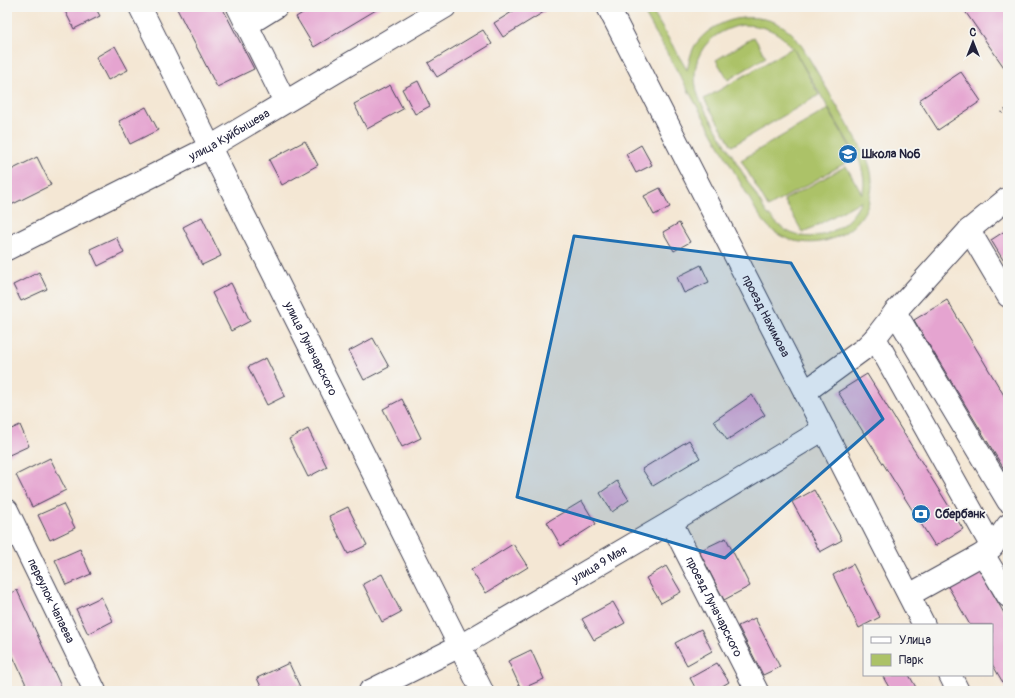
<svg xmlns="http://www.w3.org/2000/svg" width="1015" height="698" font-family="Pangolin,sans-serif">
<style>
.green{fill:#acc267;stroke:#677251;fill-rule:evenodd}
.building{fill:#e5a4d0}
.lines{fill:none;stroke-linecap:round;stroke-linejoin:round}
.minor-casing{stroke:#424052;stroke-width:24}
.path{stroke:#424052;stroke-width:2.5;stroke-dasharray:1 3;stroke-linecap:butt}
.minor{stroke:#fff;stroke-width:22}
.marked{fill:#1f6fb2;fill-opacity:0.2;stroke:#1f6fb2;stroke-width:3;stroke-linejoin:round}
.labels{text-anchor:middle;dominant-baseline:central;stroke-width:3.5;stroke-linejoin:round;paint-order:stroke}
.street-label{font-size:12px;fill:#22223b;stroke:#f6f6f2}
.poi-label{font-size:12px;font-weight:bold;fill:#22223b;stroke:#f6f6f2;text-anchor:start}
</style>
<rect width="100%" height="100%" fill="#f6f6f2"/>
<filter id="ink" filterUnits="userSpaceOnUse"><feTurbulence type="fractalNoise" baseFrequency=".025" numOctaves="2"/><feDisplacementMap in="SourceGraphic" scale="8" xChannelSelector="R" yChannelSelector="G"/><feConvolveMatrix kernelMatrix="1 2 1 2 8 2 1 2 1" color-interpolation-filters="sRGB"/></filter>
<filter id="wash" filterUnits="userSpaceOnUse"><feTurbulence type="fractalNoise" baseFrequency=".012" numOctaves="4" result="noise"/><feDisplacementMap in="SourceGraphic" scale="16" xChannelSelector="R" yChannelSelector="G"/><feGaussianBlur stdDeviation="0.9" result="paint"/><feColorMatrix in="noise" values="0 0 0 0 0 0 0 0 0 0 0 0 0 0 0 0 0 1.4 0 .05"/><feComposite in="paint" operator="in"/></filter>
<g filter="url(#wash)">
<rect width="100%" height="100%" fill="#f4e7d4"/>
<g class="green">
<path d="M641 7H650L687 70C689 63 690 55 694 47 712 17 759 8 787 29 794 34 798 41 803 48L865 154C872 169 874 182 870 198 863 228 830 247 801 242 791 241 781 237 773 231 767 226 762 219 757 212ZM742 25C763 25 780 31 792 48L704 99 732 146 819 95 793 48 859 160C863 171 866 183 862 194L846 166 784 200 803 233 861 201C851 224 827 240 801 236 787 234 775 223 766 212L701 103C685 65 702 33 742 25Z"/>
<polygon points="754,37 766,57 728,80 716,60"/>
<polygon points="828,109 856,157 768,207 741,160"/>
</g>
<g id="blocks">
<g class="building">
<polygon points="63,7 95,7 100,16 74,29"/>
<polygon points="176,7 222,7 254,69 217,87"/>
<polygon points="312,7 381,7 314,47 296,17"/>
<polygon points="520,7 552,7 503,37 494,23"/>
<polygon points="962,7 1008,7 1008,73"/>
<polygon points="483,30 492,44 437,77 428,63"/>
<polygon points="115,46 128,70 108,80 96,57"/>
<polygon points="961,72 981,101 938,130 919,100"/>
<polygon points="418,81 430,106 415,114 402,89"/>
<polygon points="390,85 403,109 367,129 354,104"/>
<polygon points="146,107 158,130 130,144 119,121"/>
<polygon points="305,141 318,165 282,185 269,160"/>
<polygon points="641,145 652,165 636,173 626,154"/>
<polygon points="37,157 51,185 7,207 7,172"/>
<polygon points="660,188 670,207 654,215 644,196"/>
<polygon points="202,217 221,256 202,265 183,227"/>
<polygon points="679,223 690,242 674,251 663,232"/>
<polygon points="1008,229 1008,268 991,240"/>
<polygon points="116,237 124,253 98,266 90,249"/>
<polygon points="701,265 709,282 684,293 677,277"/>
<polygon points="39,272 47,289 21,301 13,285"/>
<polygon points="231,283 250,321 231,331 212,293"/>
<polygon points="947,300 1008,402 1008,473 1007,474 914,320"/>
<polygon points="373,338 389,367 364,380 349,351"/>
<polygon points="266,358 285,396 267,405 248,367"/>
<polygon points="867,374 963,529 935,546 838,392"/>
<polygon points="752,395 765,415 727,440 714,421"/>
<polygon points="402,399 421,438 402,447 383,409"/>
<polygon points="20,425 29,446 7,456 7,431"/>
<polygon points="308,429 327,467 308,477 289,439"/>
<polygon points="689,440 700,458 653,486 642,469"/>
<polygon points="50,458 66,490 32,507 16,475"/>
<polygon points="617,481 629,500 612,512 600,493"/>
<polygon points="814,490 842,540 820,552 792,502"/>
<polygon points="582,501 596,524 561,546 547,522"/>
<polygon points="63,504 75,528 50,540 38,515"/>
<polygon points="348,507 367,545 348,554 329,516"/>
<polygon points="726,538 750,586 724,600 699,551"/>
<polygon points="513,544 528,567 486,593 471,570"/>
<polygon points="80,549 91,574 66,585 55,560"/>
<polygon points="853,564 880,617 859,628 833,575"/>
<polygon points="666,566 681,592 661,603 646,578"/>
<polygon points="977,566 1008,620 1008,691 992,664 992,625 970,625 946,583"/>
<polygon points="382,574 401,612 382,622 363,584"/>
<polygon points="17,590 63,691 29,691 7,643 7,595"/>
<polygon points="101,597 113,621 88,634 76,609"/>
<polygon points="613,602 625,623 594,640 582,619"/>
<polygon points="755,618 780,667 763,675 738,626"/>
<polygon points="701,629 712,651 687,665 675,643"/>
<polygon points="531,650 544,679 521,689 508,661"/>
<polygon points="289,663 300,687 292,691 263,691 257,678"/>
<polygon points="717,663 729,682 714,691 697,691 690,678"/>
<polygon points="882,675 909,675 918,691 891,691"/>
</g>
</g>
</g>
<g filter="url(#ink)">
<use href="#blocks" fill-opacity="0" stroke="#424052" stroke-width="1"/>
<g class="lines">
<g class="minor-casing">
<g id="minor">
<path id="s1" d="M140 7 482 691"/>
<polyline points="238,7 285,102"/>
<path id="s2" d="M608 7 924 625"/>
<polyline points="247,25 276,7"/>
<polyline points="969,230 1008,296"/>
<path id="s3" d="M7 249 210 147 445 7"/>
<polyline points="895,312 1008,501"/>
<polyline points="875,338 992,547"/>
<polyline points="805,392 865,348 875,338 895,312 969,230 1008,198"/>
<path id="s4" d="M7 510 95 691"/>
<path id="s5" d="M671 522 757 691"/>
<polyline points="983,554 1008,596"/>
<polyline points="909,595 983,554 992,547 1008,525"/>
<polyline points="950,675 958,691"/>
<path id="s6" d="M370 691 460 646 671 522 824 429"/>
</g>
</g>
<polyline class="path" points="1002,113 1008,108"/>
<use href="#minor" class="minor"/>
</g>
</g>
<path class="marked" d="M574 236 791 263 883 419 725 558 517 497Z"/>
<defs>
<g id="school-disc" transform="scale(1)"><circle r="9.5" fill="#1f6fb2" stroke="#f6f6f2"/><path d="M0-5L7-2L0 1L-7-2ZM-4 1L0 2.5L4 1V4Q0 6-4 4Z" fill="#fff"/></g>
<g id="bank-disc" transform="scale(1)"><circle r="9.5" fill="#1f6fb2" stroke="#f6f6f2"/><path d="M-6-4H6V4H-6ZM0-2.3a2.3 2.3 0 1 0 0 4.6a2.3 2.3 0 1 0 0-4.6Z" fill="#fff"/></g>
</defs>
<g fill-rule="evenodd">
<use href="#school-disc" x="848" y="154"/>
<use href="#bank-disc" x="921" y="514"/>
</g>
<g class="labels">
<g class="street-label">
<text stroke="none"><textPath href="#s3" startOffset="250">улица Куйбышева</textPath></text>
<text stroke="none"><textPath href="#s2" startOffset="347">проезд Нахимова</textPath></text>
<text stroke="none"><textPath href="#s1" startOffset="382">улица Луначарского</textPath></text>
<text stroke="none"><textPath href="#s6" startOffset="262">улица 9 Мая</textPath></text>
<text stroke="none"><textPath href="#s4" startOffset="101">переулок Чапаева</textPath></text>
<text stroke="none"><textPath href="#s5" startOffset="95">проезд Луначарского</textPath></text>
</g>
<g class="poi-label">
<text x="862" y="154">Школа №6</text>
<text x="935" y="514">Сбербанк</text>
</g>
</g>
<rect width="1015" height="698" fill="none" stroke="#f6f6f2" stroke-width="24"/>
<rect x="863" y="624" width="130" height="52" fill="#f6f6f2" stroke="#a1a1a9"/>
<rect x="871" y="637" width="20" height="6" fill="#ffffff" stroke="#a1a1a9"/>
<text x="899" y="644" font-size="12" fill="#22223b">Улица</text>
<rect x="871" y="654" width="20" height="12" fill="#acc267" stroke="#a1a1a9"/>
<text x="899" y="664" font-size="12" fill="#22223b">Парк</text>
<g transform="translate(973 42)" stroke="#f6f6f2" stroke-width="3" paint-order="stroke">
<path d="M0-3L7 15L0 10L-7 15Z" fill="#22223b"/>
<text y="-6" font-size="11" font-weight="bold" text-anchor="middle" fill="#22223b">С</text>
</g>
</svg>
